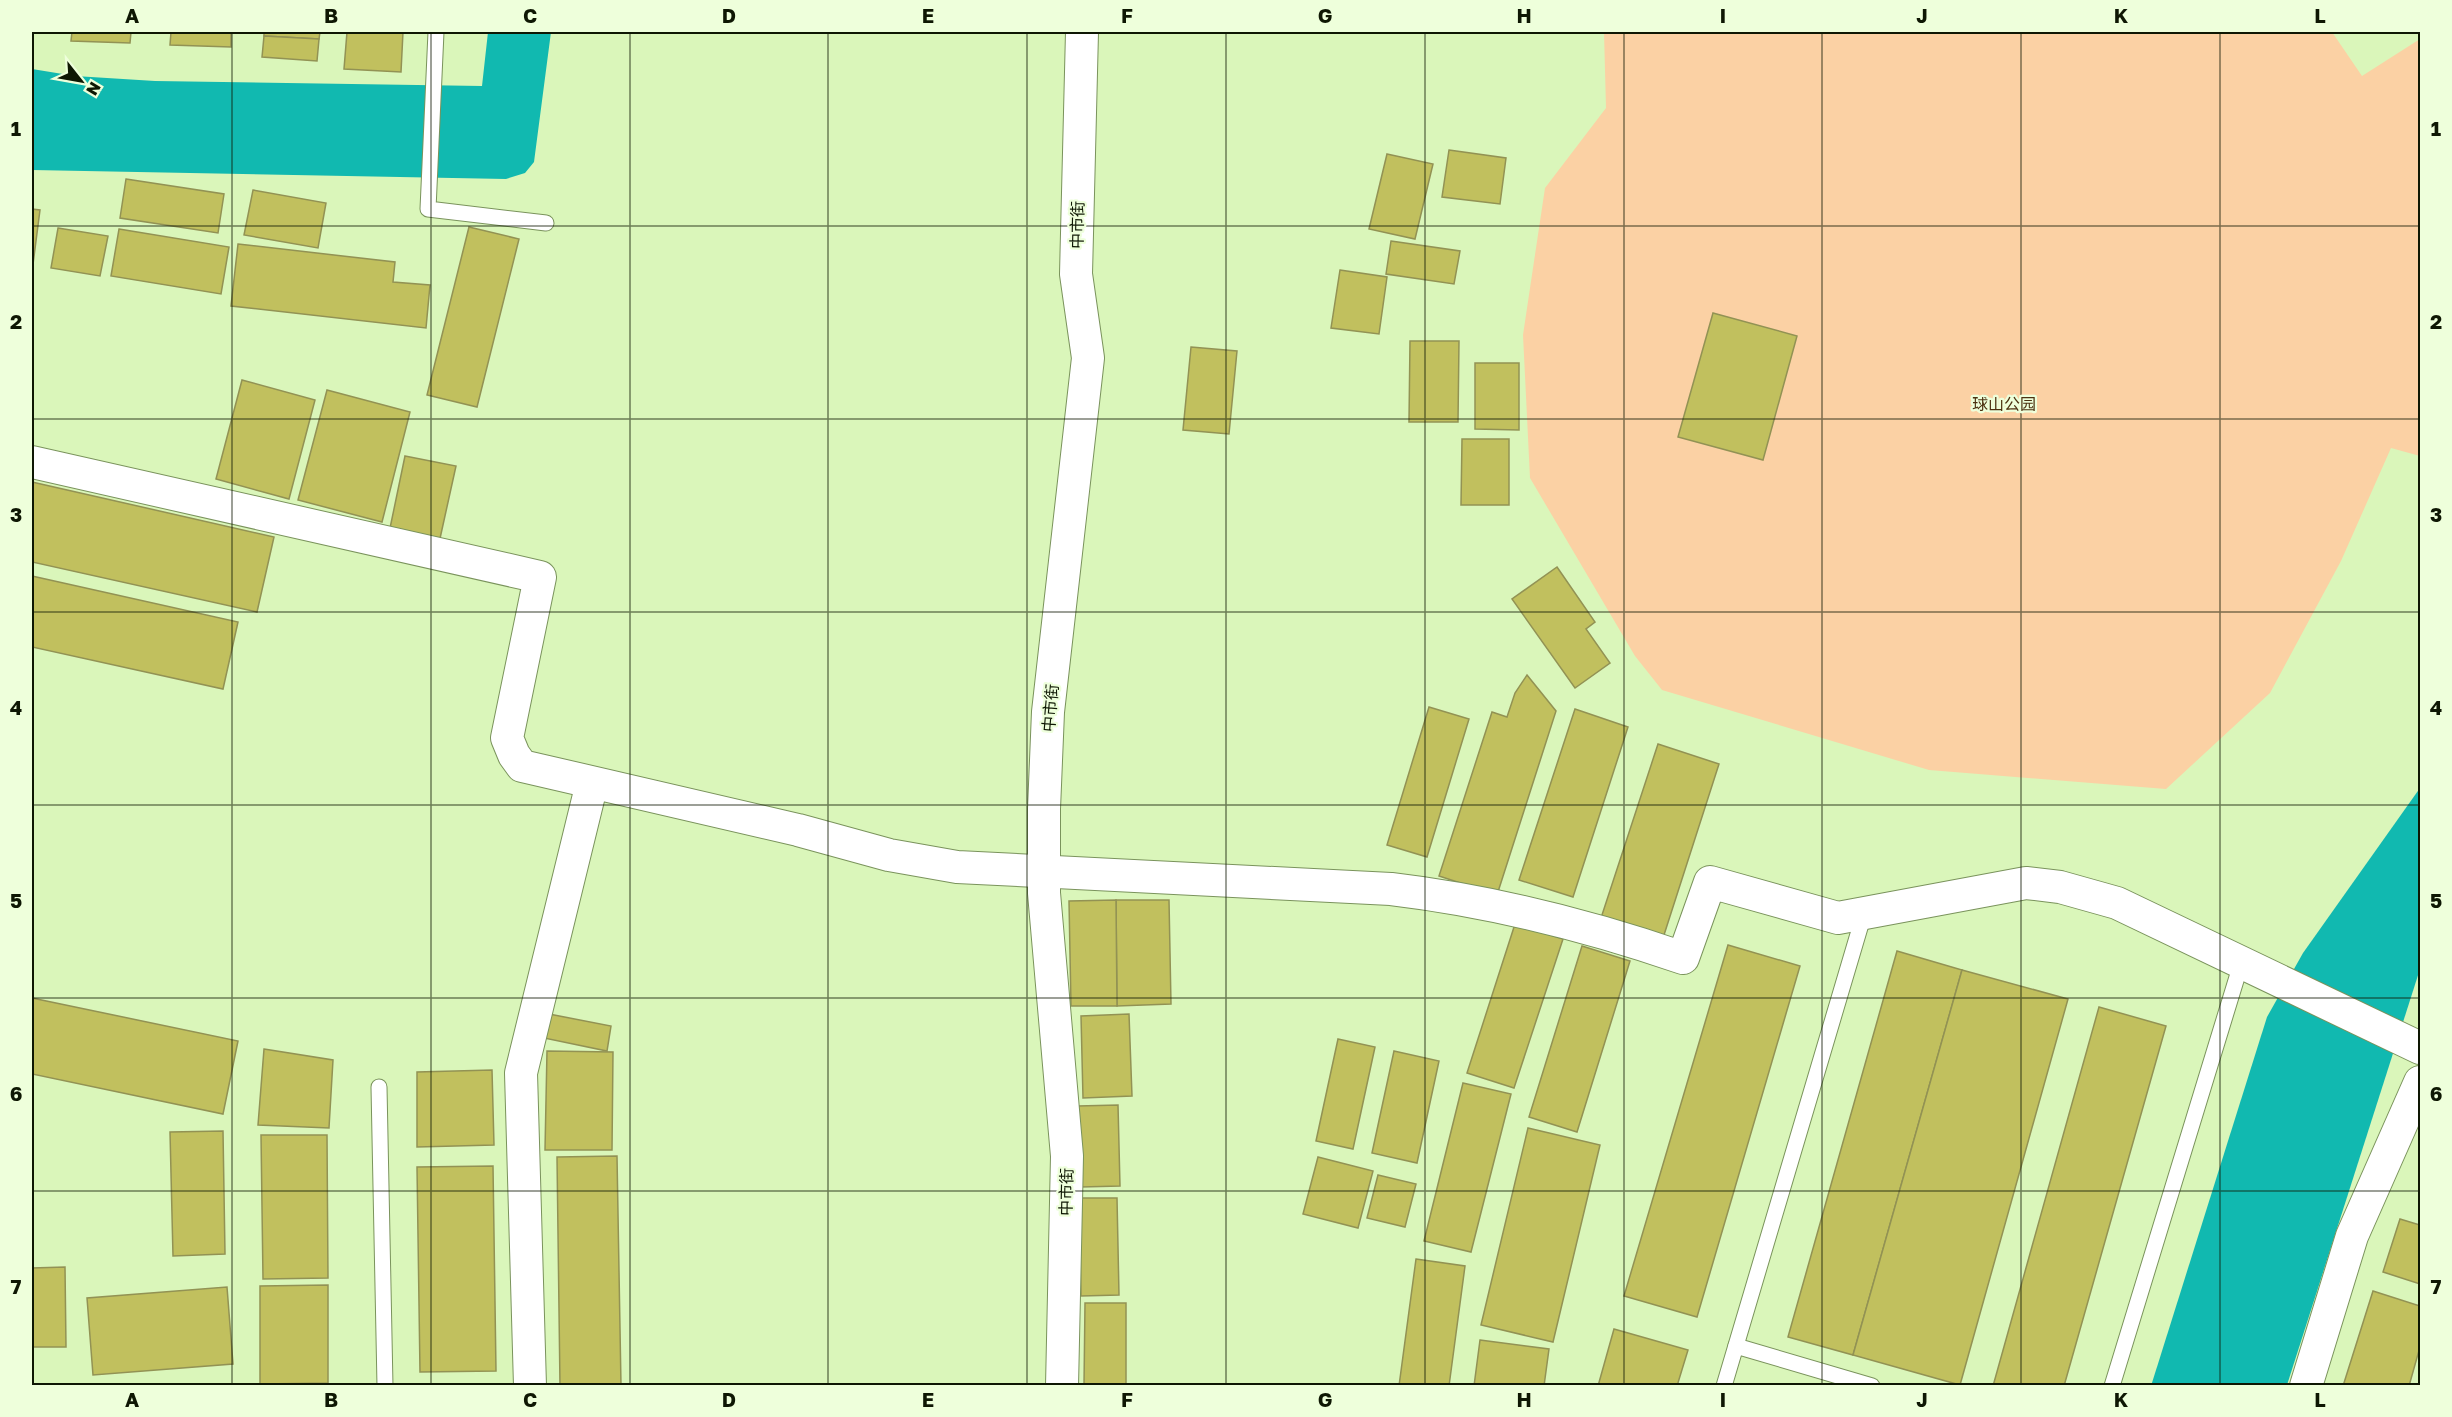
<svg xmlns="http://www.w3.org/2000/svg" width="2452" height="1417" font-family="'Golos Text','Noto Sans SC',sans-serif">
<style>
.green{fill:#fbd1a4}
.water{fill:#11b9b0}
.building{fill:#c1c05e;stroke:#929254;stroke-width:1.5}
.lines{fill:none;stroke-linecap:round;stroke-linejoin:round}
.lane-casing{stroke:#7a935c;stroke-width:17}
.street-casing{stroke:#7a935c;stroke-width:34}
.lane{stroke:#fff;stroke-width:15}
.street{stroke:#fff;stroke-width:32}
.grid{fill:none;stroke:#0e1703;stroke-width:1.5;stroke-opacity:0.55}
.labels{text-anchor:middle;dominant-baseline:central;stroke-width:4.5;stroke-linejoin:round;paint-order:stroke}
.street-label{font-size:16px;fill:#0e1703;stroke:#eeffdb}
.park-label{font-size:16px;fill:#4c3110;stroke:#eeffdb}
.neatline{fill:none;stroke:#0e1703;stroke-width:2}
.grid-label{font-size:20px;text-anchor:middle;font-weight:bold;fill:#0e1703}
</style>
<rect width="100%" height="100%" fill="#daf6ba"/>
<polygon class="green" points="1604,32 2332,32 2362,76 2420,39 2420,456 2391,448 2341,561 2270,693 2166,789 1929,770 1662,690 1635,656 1530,478 1523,335 1545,188 1606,108"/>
<g class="water">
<polygon points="488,32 551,32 534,162 525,173 506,179 32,170 32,69 75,76 155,81 482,86"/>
<polygon points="2420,788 2420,969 2287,1385 2151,1386 2267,1017 2303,953"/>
</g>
<g class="building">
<polygon points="72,32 131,32 130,43 71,41"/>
<polygon points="171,32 231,32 231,47 170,45"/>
<polygon points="264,32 320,32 319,39 264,36"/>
<polygon points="347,32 403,32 401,72 344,69"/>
<polygon points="264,36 319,39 317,61 262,57"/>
<polygon points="1449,150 1506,158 1500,204 1442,197"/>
<polygon points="1387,154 1433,164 1415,239 1369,229"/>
<polygon points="126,179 224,194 218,233 120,218"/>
<polygon points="253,190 326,203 318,248 244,235"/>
<polygon points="32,209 40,210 32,272"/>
<polygon points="469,227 519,239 477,407 427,395"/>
<polygon points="58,228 108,236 100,276 51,268"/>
<polygon points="119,229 229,247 221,294 111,276"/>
<polygon points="1391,241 1460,251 1454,284 1386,274"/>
<polygon points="238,244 395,262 393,282 430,285 426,328 231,306"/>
<polygon points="1340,270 1387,277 1379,334 1331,328"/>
<polygon points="1713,313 1797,336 1763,460 1678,437"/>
<polygon points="1410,341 1459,341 1458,422 1409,422"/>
<polygon points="1191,347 1237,351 1229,434 1183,430"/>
<polygon points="1475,363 1519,363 1519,430 1475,429"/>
<polygon points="242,380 315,400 289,499 216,479"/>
<polygon points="327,390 410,412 382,522 298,500"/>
<polygon points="1462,439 1509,439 1509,505 1461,505"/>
<polygon points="405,456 456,466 439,543 389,533"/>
<polygon points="32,482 274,537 257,612 32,562"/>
<polygon points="1557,567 1595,622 1586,629 1610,663 1575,688 1512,599"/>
<polygon points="32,576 238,622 223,689 32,647"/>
<polygon points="1527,675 1556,711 1497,895 1439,876 1492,712 1507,717 1515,693"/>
<polygon points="1429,707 1469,719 1427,857 1387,845"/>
<polygon points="1575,709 1628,727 1573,897 1519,880"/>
<polygon points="1658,744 1719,764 1663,938 1601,918"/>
<polygon points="1116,900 1169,900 1171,1004 1117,1006"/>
<polygon points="1116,900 1117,1006 1071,1006 1069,901"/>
<polygon points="1515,924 1563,939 1514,1088 1467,1073"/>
<polygon points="1728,945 1800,966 1697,1317 1624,1296"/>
<polygon points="1582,946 1630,961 1577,1132 1529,1117"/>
<polygon points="1897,951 1962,970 1853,1355 1788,1337"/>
<polygon points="1962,970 2068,999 1960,1385 1853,1355"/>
<polygon points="32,998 238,1041 223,1114 32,1074"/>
<polygon points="2099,1007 2166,1026 2064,1386 1993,1386"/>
<polygon points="549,1014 611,1026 607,1051 544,1038"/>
<polygon points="1129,1014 1132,1096 1083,1098 1081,1016"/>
<polygon points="1338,1039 1375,1047 1353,1149 1316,1141"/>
<polygon points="264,1049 333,1060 329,1128 258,1125"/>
<polygon points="547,1051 613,1052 612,1150 545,1150"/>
<polygon points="1394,1051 1439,1061 1417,1163 1372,1153"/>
<polygon points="492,1070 494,1145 417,1147 417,1072"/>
<polygon points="1463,1083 1511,1094 1471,1252 1424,1241"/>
<polygon points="1118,1105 1120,1186 1081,1187 1078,1106"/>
<polygon points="1528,1128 1600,1145 1553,1342 1481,1325"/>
<polygon points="223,1131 225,1254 173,1256 170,1132"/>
<polygon points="261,1135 327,1135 328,1278 263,1279"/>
<polygon points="617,1156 621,1386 560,1386 557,1157"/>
<polygon points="1318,1157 1373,1171 1358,1228 1303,1214"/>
<polygon points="493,1166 496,1371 420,1372 417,1167"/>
<polygon points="1378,1175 1416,1184 1405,1227 1367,1218"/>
<polygon points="1079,1198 1117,1198 1119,1295 1081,1296"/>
<polygon points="2400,1219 2420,1225 2420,1284 2383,1272"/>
<polygon points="1416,1259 1465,1266 1449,1386 1399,1386"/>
<polygon points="65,1267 66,1347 32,1347 32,1268"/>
<polygon points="328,1285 328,1383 260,1384 260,1286"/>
<polygon points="227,1287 233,1364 93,1375 87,1298"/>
<polygon points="2373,1291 2420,1306 2420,1347 2409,1386 2343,1386"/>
<polygon points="1085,1303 1126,1303 1126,1386 1084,1386"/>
<polygon points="1614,1329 1688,1350 1677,1386 1598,1386"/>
<polygon points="1480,1340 1549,1349 1544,1386 1474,1386"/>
</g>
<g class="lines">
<g class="lane-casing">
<g id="lane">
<polyline points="436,32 428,209 546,223"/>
<polyline points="379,1087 385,1386"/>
<polyline points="1736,1346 1872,1386"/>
<polyline points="1724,1386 1864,914"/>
<polyline points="2112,1386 2241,964"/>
</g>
</g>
<g class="street-casing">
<g id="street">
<path d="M32 462 540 577 507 738 514 755 522 766 798 830 889 855 957 867 1391 889C1492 901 1587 925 1683 958L1710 882 1838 918 2026 883 2060 887 2117 903 2420 1048"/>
<polyline points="530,1386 521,1073 592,783"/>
<polyline points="1062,1386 1067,1156 1044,893 1044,809 1048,712 1088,358 1076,274 1082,32"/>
<polyline points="2306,1386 2352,1236 2420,1082"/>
</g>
</g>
<use href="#lane" class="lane"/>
<use href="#street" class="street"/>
</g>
<path class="grid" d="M232 32V1386M431 32V1386M630 32V1386M828 32V1386M1027 32V1386M1226 32V1386M1425 32V1386M1624 32V1386M1822 32V1386M2021 32V1386M2220 32V1386M32 226H2420M32 419H2420M32 612H2420M32 805H2420M32 998H2420M32 1191H2420"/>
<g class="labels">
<g class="street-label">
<text transform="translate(1077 225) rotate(-89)">中市街</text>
<text transform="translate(1050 708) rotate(-85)">中市街</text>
<text transform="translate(1066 1192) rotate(-89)">中市街</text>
</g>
<g class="park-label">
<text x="2004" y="404">球山公园</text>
</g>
</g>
<rect width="2452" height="1417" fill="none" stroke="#eeffdb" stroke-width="66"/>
<g transform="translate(81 81) rotate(121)" stroke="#eeffdb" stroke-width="4.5" paint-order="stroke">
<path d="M0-4.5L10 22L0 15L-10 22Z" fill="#0e1703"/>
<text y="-9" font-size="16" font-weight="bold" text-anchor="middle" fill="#0e1703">N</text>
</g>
<rect x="33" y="33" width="2386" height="1351" class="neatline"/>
<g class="grid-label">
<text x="132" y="23">A</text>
<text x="331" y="23">B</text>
<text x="530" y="23">C</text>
<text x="729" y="23">D</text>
<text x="928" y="23">E</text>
<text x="1127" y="23">F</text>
<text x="1325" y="23">G</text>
<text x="1524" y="23">H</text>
<text x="1723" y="23">I</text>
<text x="1922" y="23">J</text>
<text x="2121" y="23">K</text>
<text x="2320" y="23">L</text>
<text x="16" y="136">1</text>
<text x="2436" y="136">1</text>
<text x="16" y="329">2</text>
<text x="2436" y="329">2</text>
<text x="16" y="522">3</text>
<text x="2436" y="522">3</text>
<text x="16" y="715">4</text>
<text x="2436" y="715">4</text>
<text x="16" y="908">5</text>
<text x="2436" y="908">5</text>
<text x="16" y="1101">6</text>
<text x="2436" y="1101">6</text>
<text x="16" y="1294">7</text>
<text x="2436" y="1294">7</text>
<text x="132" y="1407">A</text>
<text x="331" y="1407">B</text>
<text x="530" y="1407">C</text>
<text x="729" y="1407">D</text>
<text x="928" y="1407">E</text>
<text x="1127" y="1407">F</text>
<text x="1325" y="1407">G</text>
<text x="1524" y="1407">H</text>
<text x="1723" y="1407">I</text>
<text x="1922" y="1407">J</text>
<text x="2121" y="1407">K</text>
<text x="2320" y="1407">L</text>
</g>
</svg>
